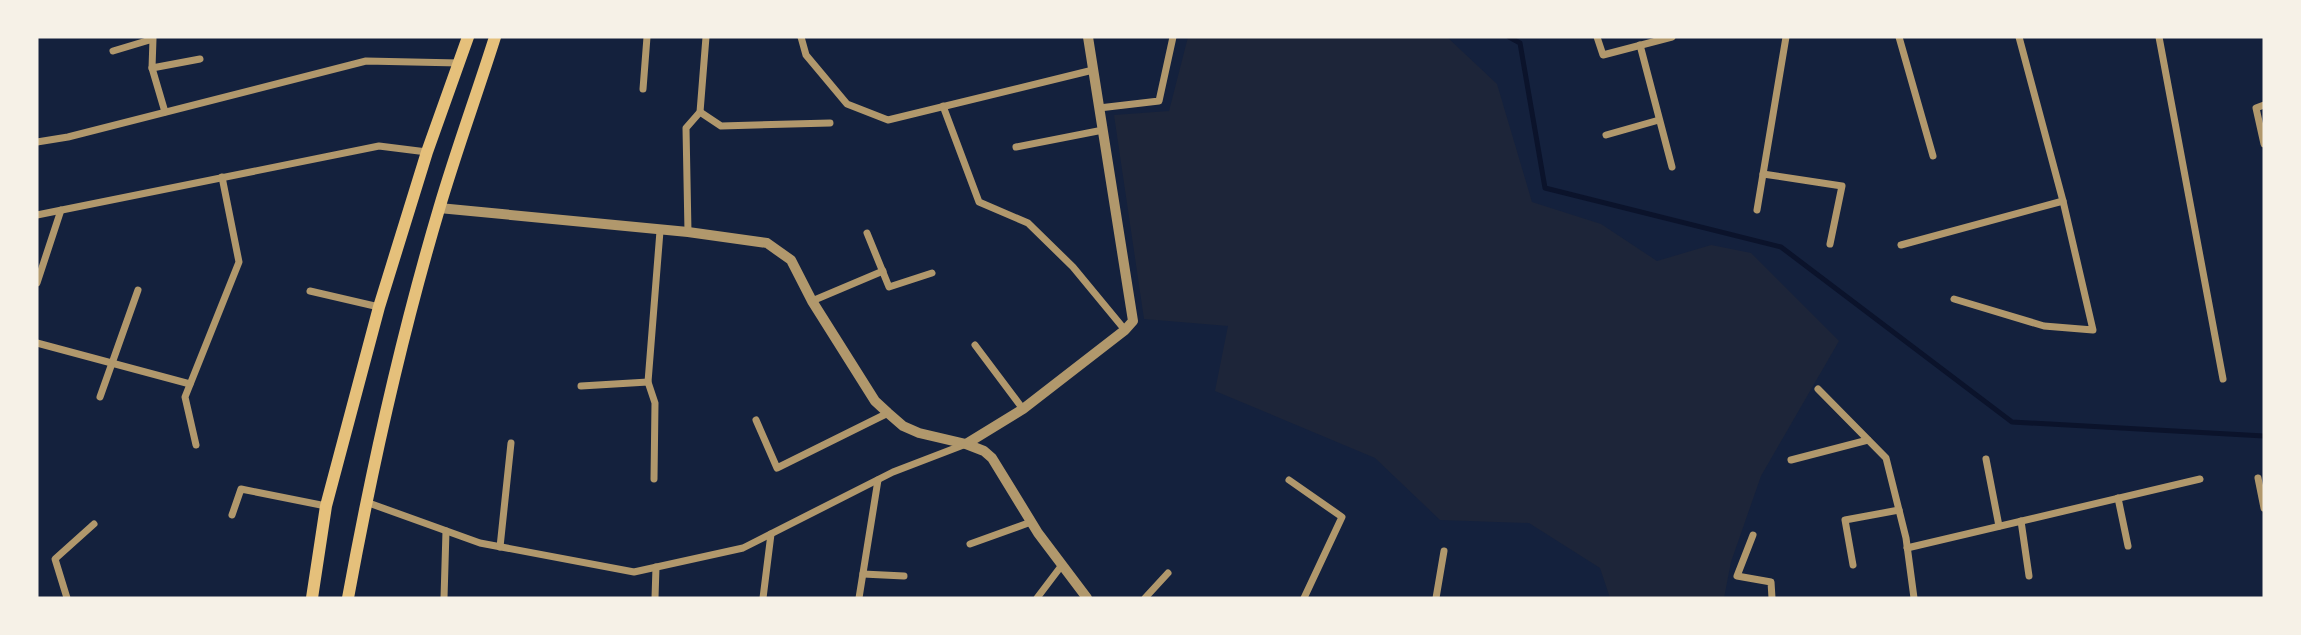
<svg xmlns="http://www.w3.org/2000/svg" width="2301" height="635" font-family="Barlow,sans-serif">
<style>
.green{fill:#1d2539}
.lines{fill:none;stroke-linecap:round;stroke-linejoin:round}
.stream{stroke:#0b132b;stroke-width:5}
.minor{stroke:#b1986c;stroke-width:7}
.tertiary{stroke:#b1986c;stroke-width:10}
.primary{stroke:#e5c07b;stroke-width:12}
</style>
<rect width="100%" height="100%" fill="#14213d"/>
<polygon class="green" points="1188,37 1447,37 1497,84 1532,202 1601,224 1657,261 1711,245 1751,253 1839,341 1761,476 1731,562 1724,598 1610,598 1600,568 1529,523 1440,520 1375,458 1215,391 1228,326 1144,319 1114,115 1169,111"/>
<g class="lines">
<polyline class="stream" points="1509,37 1520,43 1545,188 1781,247 2012,422 2264,436"/>
<g class="minor">
<polyline points="801,37 806,55 847,104 888,120 1093,70"/>
<polyline points="1597,37 1603,55 1672,37"/>
<polyline points="1899,37 1933,156"/>
<polyline points="2159,37 2223,379"/>
<polyline points="1640,45 1672,167"/>
<polyline points="113,51 153,39 152,68 200,59"/>
<polyline points="152,68 165,112"/>
<polyline points="643,89 647,37"/>
<polyline points="2264,105 2256,108 2264,144"/>
<polyline points="943,106 979,202 1028,223 1073,267 1125,330"/>
<polyline points="1099,108 1159,101 1173,37"/>
<polyline points="700,112 721,126 830,123"/>
<polyline points="1606,135 1659,120"/>
<polyline points="37,142 68,137 366,61 459,63"/>
<polyline points="1016,147 1103,130"/>
<polyline points="1763,174 1842,186 1830,244"/>
<polyline points="1757,210 1786,37"/>
<polyline points="37,215 379,146 427,152"/>
<polyline points="688,232 686,128 700,112 706,37"/>
<polyline points="867,233 889,287 932,273"/>
<polyline points="1901,245 2063,201"/>
<polyline points="37,283 61,210"/>
<polyline points="310,291 379,307"/>
<polyline points="1954,299 2044,326 2093,330 2063,201 2019,37"/>
<polyline points="812,301 883,271"/>
<polyline points="37,343 190,384"/>
<polyline points="975,345 1023,409"/>
<polyline points="581,386 648,382"/>
<polyline points="1818,389 1886,458 1906,538 1914,598"/>
<polyline points="100,397 138,290"/>
<polyline points="756,420 777,468 888,413"/>
<polyline points="196,445 185,397 239,262 222,177"/>
<polyline points="1986,459 1999,526"/>
<polyline points="1791,460 1868,440"/>
<polyline points="2258,478 2264,508"/>
<polyline points="654,479 655,403 648,382 660,231"/>
<polyline points="1289,480 1342,517 1304,598"/>
<polyline points="2118,498 2128,546"/>
<polyline points="366,502 480,543 634,572 743,548 893,472 966,444"/>
<polyline points="232,515 241,489 326,506"/>
<polyline points="2021,521 2029,576"/>
<polyline points="1753,535 1737,576 1771,582 1772,598"/>
<polyline points="970,544 1031,522"/>
<polyline points="500,547 511,443"/>
<polyline points="1907,548 2200,479"/>
<polyline points="1853,565 1845,520 1899,510"/>
<polyline points="863,574 904,576"/>
<polyline points="67,598 55,559 94,524"/>
<polyline points="444,598 446,531"/>
<polyline points="655,598 656,567"/>
<polyline points="763,598 771,534"/>
<polyline points="859,598 878,480"/>
<polyline points="1037,598 1062,565"/>
<polyline points="1145,598 1168,573"/>
<polyline points="1436,598 1444,551"/>
</g>
<g class="tertiary">
<polyline points="439,208 688,232 767,243 791,260 812,301 875,401 888,413 903,426 919,433 966,444 984,451 992,458 1038,533 1087,598"/>
<polyline points="966,444 1023,409 1125,330 1133,321 1088,37"/>
</g>
<g class="primary">
<polyline points="312,598 326,506 379,307 427,152 468,37"/>
<path d="M348 598C372 467 401 337 439 209 456 151 477 94 495 37"/>
</g>
</g>
<rect width="2301" height="635" fill="none" stroke="#f6f1e7" stroke-width="77"/>
</svg>
